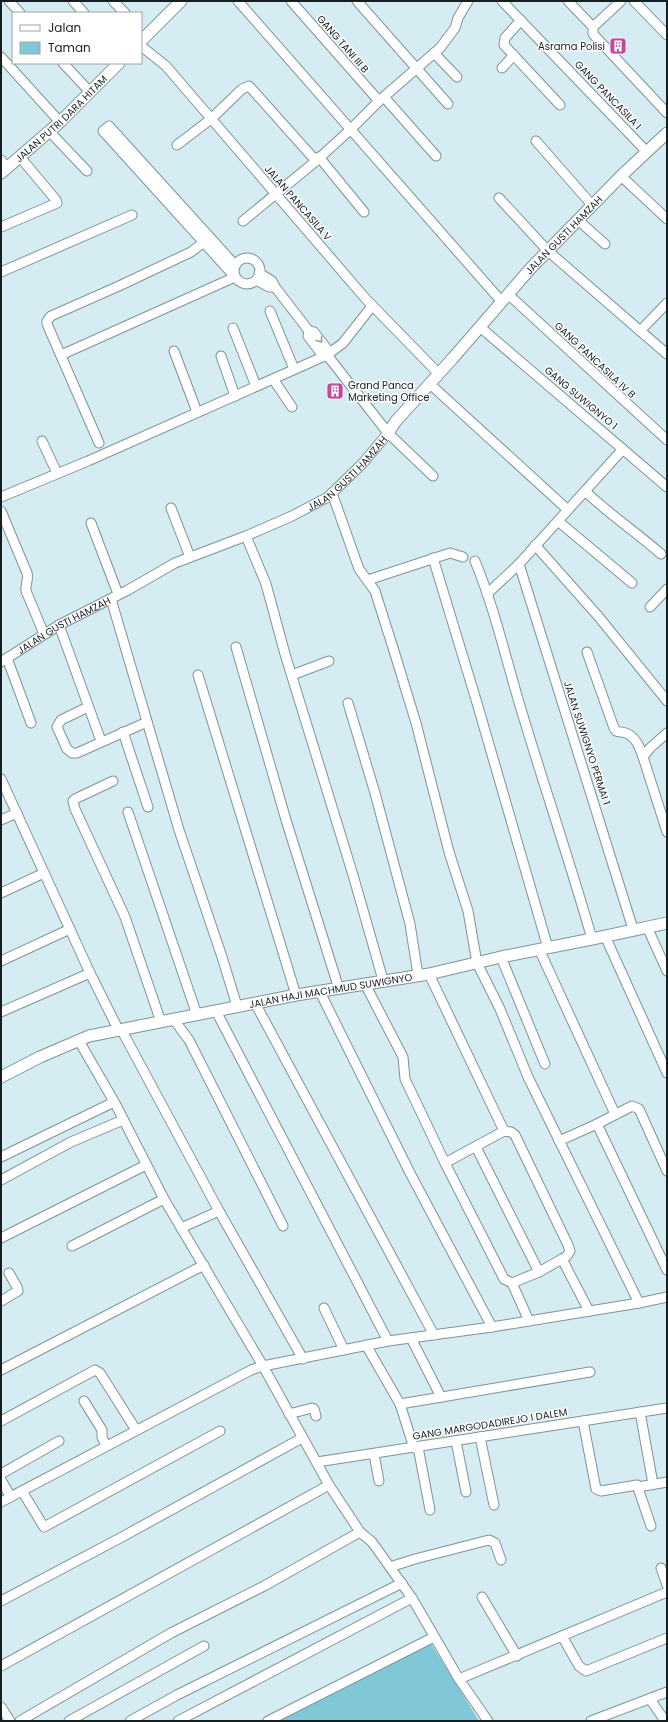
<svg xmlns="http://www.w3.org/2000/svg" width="668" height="1722" font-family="Poppins,sans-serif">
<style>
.green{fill:#80c8d7}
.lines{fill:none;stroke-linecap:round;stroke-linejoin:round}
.minor-casing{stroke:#7d9499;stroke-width:11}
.tertiary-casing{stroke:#7d9499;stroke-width:13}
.minor{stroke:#fff;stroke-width:9}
.tertiary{stroke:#fff;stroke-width:11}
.oneway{stroke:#969a9b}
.labels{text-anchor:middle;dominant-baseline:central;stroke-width:3;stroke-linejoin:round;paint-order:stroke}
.street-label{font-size:10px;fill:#151e20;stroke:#fff}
.poi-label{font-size:10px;fill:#151e20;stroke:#fff;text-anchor:end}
</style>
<rect width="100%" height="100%" fill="#d4ecf2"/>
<polygon class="green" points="429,1640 479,1721 273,1721"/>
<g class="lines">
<g class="minor-casing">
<g id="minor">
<polyline points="9,1 20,13"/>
<polyline points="73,1 84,13"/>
<polyline points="113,1 125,13"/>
<polyline points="238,1 502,302"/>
<polyline points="291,1 379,101"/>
<polyline points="357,1 448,104"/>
<polyline points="502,1 647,152"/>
<polyline points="568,1 593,27 593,34 667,113"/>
<polyline points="634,1 667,35"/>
<polyline points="521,20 505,38 504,45 560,105"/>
<polyline points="593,27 621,1"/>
<polyline points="141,46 166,66 365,298 439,374"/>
<polyline points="434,53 457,77"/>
<polyline points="1,57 60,122"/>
<polyline points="63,63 90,92"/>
<polyline points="502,68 514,55"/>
<polyline points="384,97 436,156"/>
<polyline points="49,131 87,171"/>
<polyline points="536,141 592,205"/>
<polyline points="177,145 211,119 242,89 249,86 316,161"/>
<polyline points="319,157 364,212"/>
<polyline points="1,160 7,168"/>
<polyline points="621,176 667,219"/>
<polyline points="499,198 548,251 667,354"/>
<polyline points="578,220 605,244"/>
<polyline points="243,221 316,161 350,130 379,101 440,48 455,28 458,18 468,1"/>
<polyline points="1,227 57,203 56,200 20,157"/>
<circle cx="247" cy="271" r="13"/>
<polyline points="1,272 132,215"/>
<polyline points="259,273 272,281 275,287 309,331 314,332 330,353"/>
<polyline points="256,280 269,287 275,287"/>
<polyline points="509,295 667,440"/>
<polyline points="270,311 294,369"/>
<polyline points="480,327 667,487"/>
<polyline points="233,328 256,386"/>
<polyline points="309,331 308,336 323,356"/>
<polyline points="640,331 667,303"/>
<polyline points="174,351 197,412"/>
<polyline points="61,355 235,277 103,131 109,126 235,265"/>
<polyline points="327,355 388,433 433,476"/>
<polyline points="221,356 235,396"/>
<polyline points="273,379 292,407"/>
<polyline points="430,384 568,510"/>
<polyline points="42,441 57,473"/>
<polyline points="99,443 47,324 47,321 51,316 119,286 191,252 204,242"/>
<path d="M586 492C609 514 636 532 661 554"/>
<polyline points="332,493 359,569 375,591 394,651 416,723 449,852 468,911 477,963 500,1009 528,1077 639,1303"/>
<polyline points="1,497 88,461 327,355 343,343 372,306"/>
<polyline points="171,508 190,557"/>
<path d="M1 511 27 573C29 580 25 584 26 591L44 634"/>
<polyline points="558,521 632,583"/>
<polyline points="91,523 118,594"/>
<polyline points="246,536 266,584 285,654 353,875 383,980"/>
<polyline points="535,545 598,616 667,701"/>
<polyline points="433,558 477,703 548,948"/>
<path d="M475 561C495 609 506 660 521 709 544 786 570 862 592 939"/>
<polyline points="519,564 633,929"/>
<polyline points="368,580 450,553 463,557"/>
<polyline points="487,594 519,564 623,449"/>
<polyline points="111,599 179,830 222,957 237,1006"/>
<polyline points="650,607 667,589"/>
<polyline points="59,625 101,741"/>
<polyline points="236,647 286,820 339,989"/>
<path d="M587 652 614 728 616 731C619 732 622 732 626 733 636 737 640 748 643 757"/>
<polyline points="7,658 31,723"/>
<path id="s1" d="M1 662 59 625 128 590 175 563 246 536 292 516 328 497 363 463 388 433"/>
<polyline points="198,675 296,995"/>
<polyline points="292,675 329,661"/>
<polyline points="348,703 375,793 410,924 418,975"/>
<polyline points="88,707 61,720 57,727 67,749 72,753 77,753 147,722"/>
<polyline points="123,732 148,807"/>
<polyline points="667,733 650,748 643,757 667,832"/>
<polyline points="1,779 90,973 118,1029"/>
<polyline points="113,781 75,799 73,801 75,809 125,917 161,1022"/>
<polyline points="128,812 197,1015"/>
<polyline points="1,820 17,813"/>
<polyline points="1,893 44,873"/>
<polyline points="647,927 667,971"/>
<polyline points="605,936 667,1073"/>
<polyline points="539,949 615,1114"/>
<polyline points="501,957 545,1064"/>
<polyline points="1,961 70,929"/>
<polyline points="429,974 504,1131 511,1132 515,1135 568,1245 570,1251 567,1256 562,1259 589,1311"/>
<polyline points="365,984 403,1057 405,1079 445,1163 504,1279 512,1283 539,1272 562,1259"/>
<polyline points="320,992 410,1173 492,1327"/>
<polyline points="255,1003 434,1335"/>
<polyline points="216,1011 388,1341"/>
<polyline points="1,1012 90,973"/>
<polyline points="174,1020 189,1040 283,1226"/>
<polyline points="121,1029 219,1211 303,1359"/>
<polyline points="79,1041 116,1105 164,1199 263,1366 329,1485 360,1532 372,1542 412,1598 459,1679 488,1721"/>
<polyline points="597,1124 667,1270"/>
<polyline points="559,1141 597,1124 632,1106 639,1109 667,1171"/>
<polyline points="476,1147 539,1272"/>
<polyline points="1,1157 114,1102"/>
<polyline points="445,1163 504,1131"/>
<polyline points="1,1180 71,1142 123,1120"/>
<polyline points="181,1228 219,1211"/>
<polyline points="1,1238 146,1165"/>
<polyline points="72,1246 164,1199"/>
<polyline points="512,1283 529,1321"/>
<polyline points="1,1301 18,1291 17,1287 9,1273"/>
<polyline points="324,1308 344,1350"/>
<polyline points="411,1338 441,1397"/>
<polyline points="366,1345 400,1404 414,1448"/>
<polyline points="1,1370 204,1265"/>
<polyline points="84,1401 102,1430 102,1437 106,1446"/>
<polyline points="400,1404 590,1372"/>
<polyline points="640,1412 653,1484"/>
<polyline points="289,1414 312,1408 314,1409 316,1416"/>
<polyline points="1,1421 95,1370 100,1373 136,1430"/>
<polyline points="583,1421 596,1489 601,1491 637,1485 651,1526"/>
<polyline points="480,1437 494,1505"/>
<polyline points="456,1441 466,1492"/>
<polyline points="418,1447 430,1510"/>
<polyline points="374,1454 379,1481"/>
<polyline points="317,1462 667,1408"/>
<polyline points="1,1474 59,1441"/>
<polyline points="1,1480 11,1497"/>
<polyline points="638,1487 667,1482"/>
<polyline points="22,1491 44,1527 220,1431"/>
<polyline points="1,1502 251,1370 263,1366 388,1341 492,1327 639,1303 667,1297"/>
<polyline points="390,1567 415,1559 489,1540 495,1543 501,1560"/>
<polyline points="661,1568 667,1585"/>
<polyline points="482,1597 517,1656"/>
<polyline points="1,1601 122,1537 302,1438"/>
<polyline points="562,1636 579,1666 586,1671 667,1638"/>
<polyline points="1,1666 329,1485"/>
<polyline points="459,1679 667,1592"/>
<polyline points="650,1699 665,1721"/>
<polyline points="1,1707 10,1721"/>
<polyline points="20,1721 171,1633 264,1586 360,1532"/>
<polyline points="69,1721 204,1646"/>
<polyline points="130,1721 177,1695 402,1583"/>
<polyline points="178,1721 412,1598"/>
<polyline points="268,1721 434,1637"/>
<polyline points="591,1721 667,1692"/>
</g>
</g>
<g class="tertiary-casing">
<g id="tertiary">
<polyline points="141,41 181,1"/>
<path id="s2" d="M1 173 60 122 119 63"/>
<path id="s3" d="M388 433 396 421 453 358 530 269 621 176 667 133"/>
<path id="s4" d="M1 1077 40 1057 89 1036 296 995 429 974 501 957 592 939 667 923"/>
</g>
</g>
<use href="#minor" class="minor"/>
<use href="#tertiary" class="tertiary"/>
</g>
<defs><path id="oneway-chevron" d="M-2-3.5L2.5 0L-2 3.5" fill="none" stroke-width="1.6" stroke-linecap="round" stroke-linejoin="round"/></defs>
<use class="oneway" href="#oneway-chevron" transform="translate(320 340) rotate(54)"/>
<defs>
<g id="building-square" transform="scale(0.9)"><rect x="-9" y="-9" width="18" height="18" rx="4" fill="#c1499e" stroke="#fff"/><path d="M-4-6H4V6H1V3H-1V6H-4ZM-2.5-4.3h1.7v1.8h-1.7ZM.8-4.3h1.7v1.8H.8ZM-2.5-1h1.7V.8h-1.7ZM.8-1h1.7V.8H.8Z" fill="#fff"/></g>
</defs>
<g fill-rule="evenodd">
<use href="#building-square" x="618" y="46"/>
<use href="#building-square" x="335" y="391"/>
</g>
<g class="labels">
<g class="street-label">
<text transform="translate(343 44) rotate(49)">GANG TANI III B</text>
<text transform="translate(608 95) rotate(46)">GANG PANCASILA I</text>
<text stroke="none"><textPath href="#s2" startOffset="81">JALAN PUTRI DARA HITAM</textPath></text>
<text transform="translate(298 203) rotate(49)">JALAN PANCASILA V</text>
<text stroke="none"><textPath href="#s3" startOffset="265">JALAN GUSTI HAMZAH</textPath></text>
<text transform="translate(595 360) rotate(43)">GANG PANCASILA IV B</text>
<text transform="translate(581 398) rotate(40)">GANG SUWIGNYO 1</text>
<text stroke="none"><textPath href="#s1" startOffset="397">JALAN GUSTI HAMZAH</textPath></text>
<text stroke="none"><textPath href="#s1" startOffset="73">JALAN GUSTI HAMZAH</textPath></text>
<text transform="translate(587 743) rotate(72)">JALAN SUWIGNYO PERMAI 1</text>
<text stroke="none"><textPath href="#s4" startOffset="343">JALAN HAJI MACHMUD SUWIGNYO</textPath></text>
<text transform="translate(490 1424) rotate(-9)">GANG MARGODADIREJO I DALEM</text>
</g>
<g class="poi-label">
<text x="605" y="46">Asrama Polisi</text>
<text x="348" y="385" text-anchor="start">Grand Panca<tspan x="348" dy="12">Marketing Office</tspan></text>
</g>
</g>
<rect width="668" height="1722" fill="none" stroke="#151e20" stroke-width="4"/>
<rect x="12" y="12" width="130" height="52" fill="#ffffff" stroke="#a1a5a6"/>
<rect x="20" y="25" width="20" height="6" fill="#ffffff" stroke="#a1a5a6"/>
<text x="48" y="32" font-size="12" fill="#151e20">Jalan</text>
<rect x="20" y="42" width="20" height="12" fill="#80c8d7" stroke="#a1a5a6"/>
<text x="48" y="52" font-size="12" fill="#151e20">Taman</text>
</svg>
